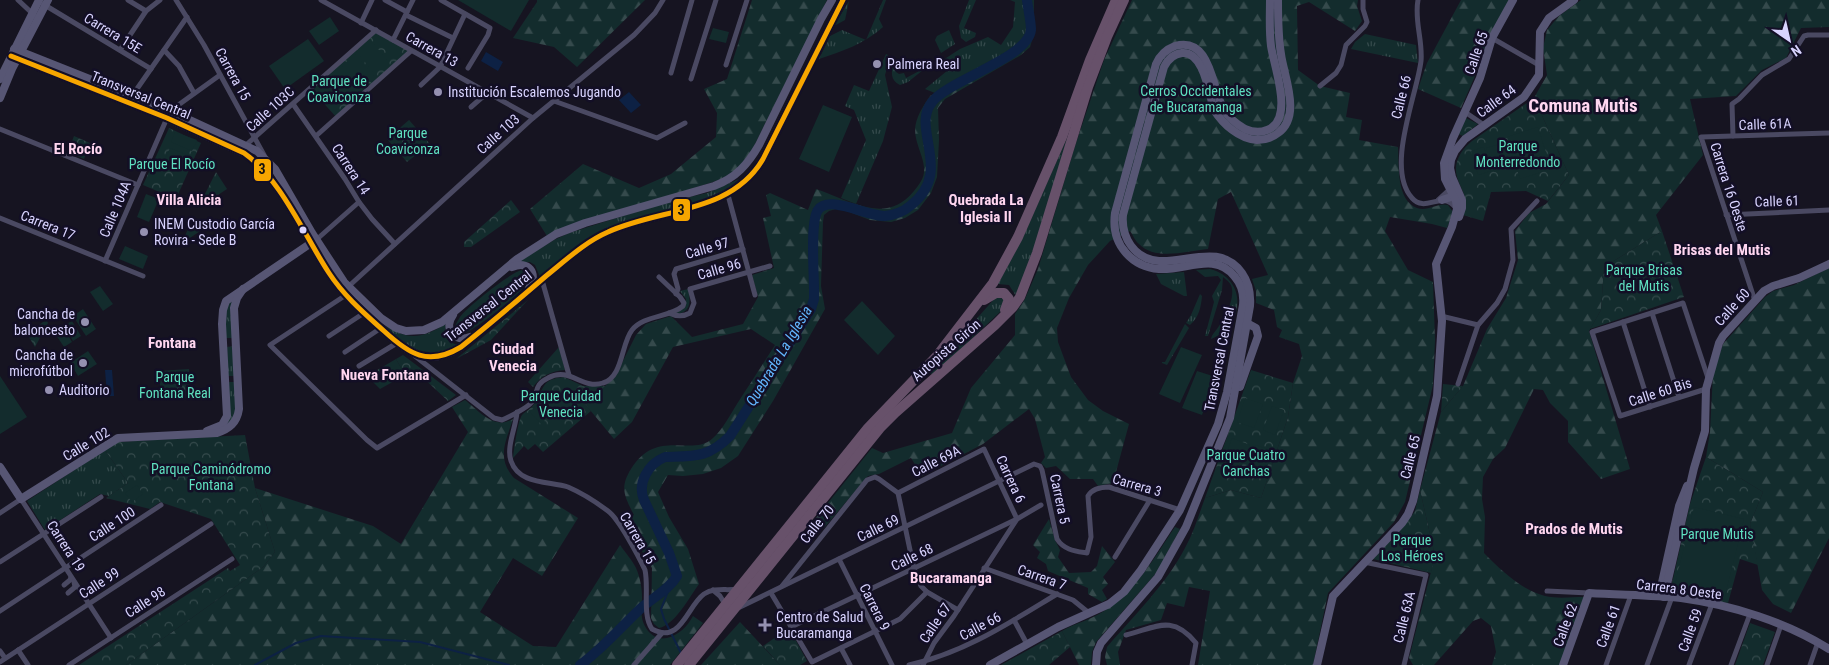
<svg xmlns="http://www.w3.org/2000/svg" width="1829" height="665" font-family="'Roboto Condensed',sans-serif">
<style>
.grass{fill:url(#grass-tufts)}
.forest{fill:url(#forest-firs)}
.park{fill:url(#park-crowns)}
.pitch{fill:#132c2d}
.water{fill:#0d2144}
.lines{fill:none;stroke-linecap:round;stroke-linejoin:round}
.stream{stroke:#0d2144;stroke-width:2}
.river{stroke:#0d2144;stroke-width:10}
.street{stroke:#4a4962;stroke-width:5}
.secondary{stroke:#575674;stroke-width:8}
.highway{stroke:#67516a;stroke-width:10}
.bus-1-casing{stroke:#130f26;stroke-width:9}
.bus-1{stroke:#f7a600;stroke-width:5}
.poi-dot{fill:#9591b1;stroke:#130f26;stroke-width:2}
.bus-dot{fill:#d9d4ff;stroke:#130f26;stroke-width:2}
.labels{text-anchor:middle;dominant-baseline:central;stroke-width:5;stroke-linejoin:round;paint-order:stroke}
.street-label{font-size:14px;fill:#d9d4ff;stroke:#130f26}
.poi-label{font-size:14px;fill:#d9d4ff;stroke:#130f26;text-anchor:start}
.park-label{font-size:14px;fill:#5fe0c0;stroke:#130f26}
.neighbourhood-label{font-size:15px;font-weight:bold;fill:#ffd6f0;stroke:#130f26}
.water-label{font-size:15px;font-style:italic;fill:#62b6ff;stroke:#130f26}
.district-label{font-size:19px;font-weight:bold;fill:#ffd6f0;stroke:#130f26}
.line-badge{stroke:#130f26;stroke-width:2}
.pale-badge-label{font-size:14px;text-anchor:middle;font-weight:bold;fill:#111}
</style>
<defs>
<pattern id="grass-tufts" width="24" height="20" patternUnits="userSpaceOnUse" patternTransform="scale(1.25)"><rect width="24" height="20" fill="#132c2d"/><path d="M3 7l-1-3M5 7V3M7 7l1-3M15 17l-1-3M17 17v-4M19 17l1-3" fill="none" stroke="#354a4c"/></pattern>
<pattern id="forest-firs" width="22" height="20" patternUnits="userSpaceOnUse" patternTransform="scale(1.25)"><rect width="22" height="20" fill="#132c2d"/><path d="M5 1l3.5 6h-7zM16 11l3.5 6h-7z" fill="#354a4c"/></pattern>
<pattern id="park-crowns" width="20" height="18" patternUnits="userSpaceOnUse" patternTransform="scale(1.25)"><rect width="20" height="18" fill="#132c2d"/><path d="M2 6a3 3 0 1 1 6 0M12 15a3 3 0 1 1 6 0" fill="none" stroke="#354a4c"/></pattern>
</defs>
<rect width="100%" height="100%" fill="#161421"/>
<g class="grass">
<path d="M883 0H886L879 19 883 27C864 44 843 51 819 59L830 36 842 30 866 40Z"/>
<polygon points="969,0 976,0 964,28 976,33 975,37 966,42 961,38 959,26"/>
<path d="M1010 0H1023C1024 10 1028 25 1025 35 1021 49 951 84 935 93L925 89 953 66 943 60 960 49 988 37 1001 45 1013 27 1015 2Z"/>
<polygon points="849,1 845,20 834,26"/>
<polygon points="949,30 955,44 941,53 935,40 937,36"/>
<polygon points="1365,34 1416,45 1418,63 1351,49 1355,42"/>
<polygon points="886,54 888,55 889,61 885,75 892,107 883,141 856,204 841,198 866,140 854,110 845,106 854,85 869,91"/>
<path d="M894 63 896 72 899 74 904 73 906 78 923 69V70L908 82 900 85C890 80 891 72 894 63Z"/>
<polygon points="1072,127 1036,244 1016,296 1009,285 998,284 1023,237"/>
<path d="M739 179C731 187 721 194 711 198 680 209 646 213 615 225 586 236 563 259 540 277L535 265 530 262H518L554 240 569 233 667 202 707 193Z"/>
<path d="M1210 269C1248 279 1245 326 1211 339 1212 334 1216 331 1219 326 1225 318 1234 300 1232 289 1232 284 1227 280 1223 277L1222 290 1208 336H1205L1214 302 1212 296 1221 280 1218 276 1205 277 1196 270Z"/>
<path d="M522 270 529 273C530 278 528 283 524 287 516 297 472 333 460 335 456 335 456 334 453 332 454 327 457 322 460 317 467 307 511 272 522 270Z"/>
<polygon points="1184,272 1187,296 1184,296 1161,284 1156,274"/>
<path d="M688 289C691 302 691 314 674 314L685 307 686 299 680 291Z"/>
<path d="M1200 294 1202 296C1201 307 1199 317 1190 325L1186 323 1191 315Z"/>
<path d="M235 296 233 338H226C226 319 221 311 235 296Z"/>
<polygon points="996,297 1005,299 1001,311 933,375 929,372"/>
<path d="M382 324C408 340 419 340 446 324 444 335 446 342 458 345 452 348 446 352 440 354 416 359 398 338 382 324Z"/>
<polygon points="1185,324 1189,328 1167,365 1162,363 1162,362 1165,362"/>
<polygon points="234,346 235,376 228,376 227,347"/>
<polygon points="396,359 405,375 380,389 367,376"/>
<polygon points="228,382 235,382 236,410 234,418 224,428"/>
<polygon points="105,450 128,483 109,496 100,494 45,530 27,501"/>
</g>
<g class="forest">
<polygon points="537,0 645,0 577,67 554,47 513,38 537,2"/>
<polygon points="752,0 827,0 747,160 736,172 722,179 547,236 530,209 583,164 639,188 671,174 716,137 717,113 704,89 727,79"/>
<path d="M1023 0H1034V34L1030 47 1021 55 945 99 938 108 939 140 937 177 931 193 918 210 905 218 891 222 870 220 839 208 829 211 824 215 823 222 821 286 825 309 773 401 738 456 721 468 703 474 683 476 668 475 658 492 669 517 688 549 699 584C690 596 675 625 659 628L654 624 651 618 652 568 624 521 634 515C625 497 619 488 631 469 657 427 692 458 713 438 723 429 730 415 737 404 750 384 762 365 775 345L751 329 673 347 632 422 614 439 585 404 615 377 636 335 646 324 671 316 692 337 743 324 758 297 752 275 774 268 763 218 771 216 766 195 770 193 808 210 816 189C849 200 886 226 914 191 920 183 925 178 924 167 923 157 918 148 916 138 912 122 922 108 930 96 947 86 1020 49 1025 35 1028 27 1024 9 1023 0Z"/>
<path d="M1132 0H1358L1357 6 1362 21 1355 31 1309 2 1297 6 1298 70 1320 86 1350 93 1346 117 1362 120 1359 140 1398 147C1399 165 1396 200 1417 208 1428 212 1438 202 1448 205L1453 212 1447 228 1432 224 1390 217 1385 231 1408 270 1433 282 1435 340 1433 385 1405 502 1394 522 1328 593 1313 665H1198L1210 591 1189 587 1184 607 1167 603 1161 620 1126 630 1118 652 1120 665H1107L1105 657 1107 647C1133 617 1167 583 1185 548 1194 532 1199 514 1205 498L1231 490 1261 498 1288 417 1293 383 1302 356 1299 344 1279 337 1282 330 1277 327 1274 310 1256 303V291L1252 279 1268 275 1231 192 1218 199 1208 249C1187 251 1155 261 1139 244 1135 241 1133 235 1130 231L1110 241 1088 265 1069 298 1057 328 1058 342 1071 377 1088 400 1103 411 1129 424 1113 483 1098 486 1093 479H1070L1056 466 1046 468 1041 463 1045 457 1035 419 1029 409 983 444 922 476 911 458 879 474 868 476 824 528 816 518 872 448 883 453 952 433 971 388 1015 335V314L1025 299 1038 269 1075 146 1104 60Z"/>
<polygon points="1461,0 1509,0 1488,38 1475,76 1461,108 1418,89 1427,63"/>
<path d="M1581 0H1829V27L1801 28 1786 58 1762 70 1736 96 1690 99 1703 155 1656 215 1662 231 1604 267 1601 310 1589 331 1630 469 1601 479 1568 442V421L1550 403 1543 390 1534 389 1505 448 1493 459 1483 477 1482 499 1485 517 1484 553C1501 570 1521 590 1545 596 1557 599 1572 597 1584 597L1560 665H1492L1496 652 1491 626 1481 618 1473 621 1434 665H1413L1409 658 1435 556 1420 490 1441 412 1463 386 1487 329 1506 298 1518 260 1515 231 1529 213 1546 204 1569 175 1534 98 1547 75 1543 48 1547 30 1559 16Z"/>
<polygon points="1829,268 1829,538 1791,613 1773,604 1762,590 1750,524 1763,492 1706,457 1710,432 1713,373 1723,344 1765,297 1773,291 1794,285"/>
<path d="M465 400C480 412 494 430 513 419 506 441 496 458 514 478L578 518 542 576 513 558 480 612 533 646 556 647 620 545C625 552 632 560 636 568 640 577 642 588 642 598 642 605 641 612 642 618 644 629 654 641 667 638 679 635 687 627 693 616L703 623 670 665H126L263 567 275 552 255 488 373 526 401 544 468 432 452 407Z"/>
<polygon points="1049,519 1055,540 1060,550 1058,557 1069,573 1091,572 1097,566 1102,546 1115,562 1103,577 1108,584 1102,590 1107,599 1102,602 1088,594 1088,588 1048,571 1046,564 1037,558 1040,552 1033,545"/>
<path d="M1175 527 1180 529 1157 572 1096 642 1092 652 1091 665H1079L1062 631C1075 623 1091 620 1104 611 1136 591 1154 558 1175 527Z"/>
<polygon points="740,622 780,665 701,665"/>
</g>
<g class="park">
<polygon points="376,30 411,51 337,118 310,88"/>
<path d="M1534 98 1569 175 1548 201 1526 191 1491 192 1483 221 1463 215C1464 210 1465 204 1465 199 1464 192 1460 186 1458 180 1452 164 1460 151 1472 141Z"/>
<polygon points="1466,118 1478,124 1463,136 1458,134"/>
<polygon points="409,120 430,144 407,162 387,139"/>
<polygon points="169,128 201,143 176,199 143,185"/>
<polygon points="74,136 90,143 84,159 68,152"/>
<polygon points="216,172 227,189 198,208"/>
<polygon points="511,200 520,212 471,247 464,247 464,242"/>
<polygon points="194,217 203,229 181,244"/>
<polygon points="1662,231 1684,297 1590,329 1601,310 1604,267"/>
<polygon points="528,300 491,340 456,359"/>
<polygon points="47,321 48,323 35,347 27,334 43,322"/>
<path d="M559 347 565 370C551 371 541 376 533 387L528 382Z"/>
<polygon points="403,355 456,395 448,401 419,374 412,377 407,373 405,375 396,359"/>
<polygon points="189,369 191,398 163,400 161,399 159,371"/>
<polygon points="1251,370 1293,383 1288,417 1261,498 1231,490 1205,498"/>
<path d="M564 377 583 386H605L585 404 591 411 543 452 535 444 528 450 524 446 513 458C514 450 518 420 522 415 526 411 531 409 534 404 545 389 540 379 564 377Z"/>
<polygon points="1443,384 1463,386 1441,412"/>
<polygon points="245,435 255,488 275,552 263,567 126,665 79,665 228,568 230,571 240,565 211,519 160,502 150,509 106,498 128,483 105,450 117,442"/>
<polygon points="1706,457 1763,492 1750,524 1758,565 1740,559 1728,603 1670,592 1690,504"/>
<polygon points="1420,490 1435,556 1431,573 1373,559 1410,518 1415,511"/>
<polygon points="1750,623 1775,632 1763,665 1735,665"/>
<polygon points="789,628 807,661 800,665 780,665 763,646"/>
<polygon points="1062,631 1070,647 1049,665 1001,665"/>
</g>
<g class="pitch">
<polygon points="458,0 529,0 511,31"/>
<polygon points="330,17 339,31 319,45 309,31"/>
<polygon points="713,28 729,32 726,43 709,39"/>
<polygon points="308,39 324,61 285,89 269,66"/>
<polygon points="370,39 387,60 373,72 356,51"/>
<polygon points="355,54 374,76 361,87 342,66"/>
<polygon points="335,69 355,92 343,103 323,80"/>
<polygon points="823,105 852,117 829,172 799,159"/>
<polygon points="1538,127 1551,169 1520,179 1507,137"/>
<polygon points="175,132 197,140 192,151 171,142"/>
<polygon points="1500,144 1508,167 1494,172 1486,148"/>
<polygon points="1484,147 1491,171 1478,175 1471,151"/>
<polygon points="170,148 190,156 185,169 164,161"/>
<polygon points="146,194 159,199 149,222 137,217"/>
<polygon points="125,246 148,256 143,269 119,259"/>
<polygon points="100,286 113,304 103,311 90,292"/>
<polygon points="862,301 895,336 878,355 844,320"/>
<polygon points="83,309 96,329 86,336 73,316"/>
<polygon points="72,321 81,336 73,341 63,326"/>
<polygon points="63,326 72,342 64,347 54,332"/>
<polygon points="1181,347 1202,355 1180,403 1159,394"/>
<polygon points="88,351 97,364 78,376 70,363"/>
<polygon points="1197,371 1216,377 1202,415 1182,408"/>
<polygon points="0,376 27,417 0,434"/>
<polygon points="546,395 558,407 541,424 530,412"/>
<polygon points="1245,398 1263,404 1254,428 1237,422"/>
<polygon points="1272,406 1284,410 1275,435 1263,430"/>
<polygon points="1232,438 1250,445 1240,470 1223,463"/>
<polygon points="1256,445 1273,451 1264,475 1247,469"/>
<polygon points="137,485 143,494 132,502 125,493"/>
<polygon points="1694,507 1744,519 1724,600 1674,588"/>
<polygon points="1398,531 1426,537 1423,553 1435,556 1431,571 1391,562"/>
</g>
<g class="water">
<polygon points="486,52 503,62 498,71 481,61"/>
<polygon points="629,92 641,105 631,113 619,100"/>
<polygon points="112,370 114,396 107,396 105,370"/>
</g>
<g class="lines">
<g class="stream">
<polyline points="671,584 661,609 664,619 681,653"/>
<polyline points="255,665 296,643 321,636 420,642 509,665"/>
</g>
<path class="river" d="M580 665C602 649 620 628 640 609 652 598 669 590 677 576L669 553 644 500C637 483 648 464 665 457 695 456 708 458 730 436L811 309 814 299V289C814 273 810 221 818 210 829 194 868 217 885 216 894 215 903 212 910 206 955 172 910 129 932 102 949 80 1028 58 1031 30 1031 21 1028 9 1027 0"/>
<g class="street">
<polyline points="18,0 34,15"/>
<polyline points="128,0 146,11"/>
<polyline points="176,0 204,45 264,155"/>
<polyline points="321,0 533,118"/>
<polyline points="385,0 407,12"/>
<polyline points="441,0 490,28 488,35 468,68"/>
<path d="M1418 0C1414 20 1423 41 1421 61 1417 95 1385 168 1412 198 1426 214 1441 189 1456 208"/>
<polyline points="43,4 151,69"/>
<polyline points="406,15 453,38"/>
<polyline points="361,23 372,0"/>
<polyline points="1492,38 1539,65"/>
<polyline points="393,40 413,0"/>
<polyline points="120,50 146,11 160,0"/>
<polyline points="164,50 179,66 194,93"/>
<polyline points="726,65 747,0"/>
<polyline points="671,73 692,0"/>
<polyline points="691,79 716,0"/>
<polyline points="421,85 440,67 465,14"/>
<polyline points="1320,86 1336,73 1341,65 1346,45 1365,26 1367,22 1363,9 1363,0"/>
<polyline points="132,96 187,17"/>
<polyline points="554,101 657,138 685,123"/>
<polyline points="293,104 345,179 359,202 372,219 395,244"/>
<polyline points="471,107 487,93"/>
<polyline points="1465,112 1484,125"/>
<polyline points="0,129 138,185"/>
<polyline points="316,136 411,51"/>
<polyline points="1733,136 1732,104 1739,99 1762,75 1789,59 1804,36 1808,35 1829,35"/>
<polyline points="246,145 376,30"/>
<polyline points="728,195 755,295"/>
<polyline points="1438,200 1450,189"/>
<polyline points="1726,215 1829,210"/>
<polyline points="0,218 143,276"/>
<polyline points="316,240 359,202"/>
<polyline points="105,261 170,111 220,75"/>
<polyline points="542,280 569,375"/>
<polyline points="349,286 533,118 634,35 655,13 663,0"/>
<polyline points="676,294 678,289 674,274 676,269 743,249"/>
<polyline points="346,295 270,345 367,440 377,448 466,395"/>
<polyline points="1755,301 1701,137 1829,133"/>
<path d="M669 313C677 317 683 317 690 313L694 303 690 289 770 266"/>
<polyline points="1652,313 1679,397"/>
<polyline points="1441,316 1478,325"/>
<polyline points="1623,322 1650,407"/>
<polyline points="329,336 364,313"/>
<polyline points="345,352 381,328"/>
<path d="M415 356 494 418 502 420C509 417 527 408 532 402 539 393 533 385 548 378 570 366 582 390 603 383 623 377 621 344 632 330 644 315 669 318 683 306L684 303 680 297 659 277"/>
<polyline points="359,366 397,343"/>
<polyline points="1458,384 1478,325 1497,303 1505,289 1513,260 1511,229 1537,201"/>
<polyline points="1706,389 1620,416 1592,332 1683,303 1708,378"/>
<path d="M517 412C516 427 506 447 511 461 519 485 550 481 568 487 582 493 596 502 608 511 619 519 639 557 645 570 649 588 642 615 652 629 681 645 687 606 704 594 715 587 726 591 738 589"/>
<polyline points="898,493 984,449 1017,519 954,616 934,643 923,665"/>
<polyline points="0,513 21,499 111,638"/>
<polyline points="1115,557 1150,500"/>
<polyline points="839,559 892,665"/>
<polyline points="0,562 101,497"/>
<polyline points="1364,562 1426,575 1404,665"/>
<polyline points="984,568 1073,600 1089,613"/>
<polyline points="64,585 70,580 71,577"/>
<polyline points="782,586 867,480 875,477 879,479 898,493 914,569 921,586 927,592 958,610"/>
<polyline points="713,590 720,596 725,604"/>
<polyline points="1547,591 1589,593"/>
<polyline points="68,593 75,587 74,582"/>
<polyline points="771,593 812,662 900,619 927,592"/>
<path d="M738 608 1034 464 1040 466 1042 470 1057 539C1064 550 1075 551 1087 553L1091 537 1088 496C1092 489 1101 487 1109 487L1180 510"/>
<polyline points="0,611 161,505"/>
<polyline points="1014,620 1027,644"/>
<polyline points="791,627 1017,519 1041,505"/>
<path d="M1126 635C1157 627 1172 614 1196 643L1192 665"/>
<polyline points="841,648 850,665"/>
<polyline points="18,650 28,665"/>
<polyline points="0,651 5,658"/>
<polyline points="0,662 211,524"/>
<polyline points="69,665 232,559"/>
<polyline points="634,665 662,633"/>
<path d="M909 665C964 653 1009 623 1057 594"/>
<polyline points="1606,665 1631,595"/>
<polyline points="1647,665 1672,597"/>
<polyline points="1689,665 1712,604"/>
<polyline points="1731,665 1750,614"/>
<polyline points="1767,665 1781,625"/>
<polyline points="1810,665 1818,642"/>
</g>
<g class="secondary">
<path d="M14 49 170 111 257 151 275 169 312 233 344 282 381 318 396 328 406 331 424 330 442 322 517 259 556 234 585 223 714 186C736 178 748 164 759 145L821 19 832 0"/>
<path d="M11 56 167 118 244 153C281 179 304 235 329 273 344 296 364 313 384 331 409 354 428 367 461 347 490 324 518 300 546 276 566 260 585 242 608 232 660 208 731 214 763 159L843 0"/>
<polyline points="0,79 39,0"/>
<polyline points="0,98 12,69 48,0"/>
<polyline points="1442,200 1451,197 1456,193"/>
<polyline points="1459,217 1462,208 1462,200 1452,177 1450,168 1451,160 1455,151 1465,139 1524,97 1539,75 1540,32 1549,18 1574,0"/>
<path d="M512 267C528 260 539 273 529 288"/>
<path d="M453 315C443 329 455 343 470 337"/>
<polyline points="1240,387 1258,336 1256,328 1245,322"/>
<polyline points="207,431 222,425 227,416 222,324 223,310 226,301 314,241"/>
<path d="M0 467 21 499 118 438 217 433C229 429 237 423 239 409L234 308 237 298 243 289"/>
<polyline points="1659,596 1679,506 1687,486"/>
<polyline points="1664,597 1694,468 1705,431 1706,389 1719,343 1723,336 1764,291 1773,286 1799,278 1829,264"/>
<path d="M990 665 1058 627 1109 604 1124 592 1141 570 1180 510 1218 424 1227 392 1243 305C1244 295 1242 285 1235 277 1215 251 1186 271 1159 269 1146 268 1134 262 1126 253 1115 241 1113 228 1115 213L1156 64C1160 55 1167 49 1175 46 1211 36 1212 88 1223 108 1228 117 1236 124 1245 129 1252 132 1260 133 1267 130 1295 120 1274 67 1271 46 1269 30 1270 15 1270 0"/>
<path d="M1096 665 1097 652 1101 643 1158 577 1186 527 1230 418 1250 306C1251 293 1249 283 1242 273 1221 243 1187 263 1159 261 1134 259 1121 237 1123 215L1164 67C1168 59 1173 54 1182 53 1204 51 1209 94 1214 110 1223 124 1239 139 1257 140 1264 140 1272 138 1278 133 1302 116 1284 77 1281 54 1278 36 1278 18 1278 0"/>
<polyline points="1317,665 1333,596 1402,523 1408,514 1413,501 1437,396 1442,321 1436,264 1452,227 1457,209 1456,201 1445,179 1444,163 1453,138 1480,78 1492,38 1513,0"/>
<path d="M1563 665 1589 593C1620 595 1651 595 1681 598 1732 605 1786 622 1829 649"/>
</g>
<g class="highway">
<polyline points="984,300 996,293 1004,293 1009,299 1005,310"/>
<polyline points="677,665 868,428 936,357 993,283 1018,237 1062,137 1090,60 1116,0"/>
<polyline points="689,665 880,428 895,413 995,325 1013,307 1020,297 1037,253 1088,87 1107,37 1124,0"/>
</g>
<g class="bus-1-casing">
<path id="bus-1" d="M11 56 167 118 244 153C281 179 304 235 329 273 344 296 364 313 384 331 409 354 428 367 461 347 490 324 518 300 546 276 566 260 585 242 608 232 660 208 731 214 763 159L843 0"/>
</g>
<use href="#bus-1" class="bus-1"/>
</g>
<g class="poi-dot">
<circle cx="877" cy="64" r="5"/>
<circle cx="438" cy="92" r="5"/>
<circle cx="144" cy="232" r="5"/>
<circle cx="85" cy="322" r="5"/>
<circle cx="83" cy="363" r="5"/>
<circle cx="49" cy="390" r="5"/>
<path d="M762.5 617.5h5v5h5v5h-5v5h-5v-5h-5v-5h5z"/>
</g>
<circle class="bus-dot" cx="303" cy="230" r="4.5"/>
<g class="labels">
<g class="street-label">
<text transform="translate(113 33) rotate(31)">Carrera 15E</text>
<text transform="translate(432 49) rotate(29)">Carrera 13</text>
<text transform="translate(1476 53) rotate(-71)">Calle 65</text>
<text transform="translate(233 74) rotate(61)">Carrera 15</text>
<text transform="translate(141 95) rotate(22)">Transversal Central</text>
<text transform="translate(1401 97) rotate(-76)">Calle 66</text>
<text transform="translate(1496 101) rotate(-36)">Calle 64</text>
<text transform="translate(270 109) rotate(-42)">Calle 103C</text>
<text transform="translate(1765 124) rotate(-2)">Calle 61A</text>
<text transform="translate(498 134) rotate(-42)">Calle 103</text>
<text transform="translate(351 169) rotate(57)">Carrera 14</text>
<text transform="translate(1729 187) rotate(72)">Carrera 16 Oeste</text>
<text transform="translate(1777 201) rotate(-2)">Calle 61</text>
<text transform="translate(115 209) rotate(-67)">Calle 104A</text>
<text transform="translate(48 225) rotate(22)">Carrera 17</text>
<text transform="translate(707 248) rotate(-16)">Calle 97</text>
<text transform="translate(719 269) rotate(-16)">Calle 96</text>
<text transform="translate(488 306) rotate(-38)">Transversal Central</text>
<text transform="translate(1732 307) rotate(-48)">Calle 60</text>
<text transform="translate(946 350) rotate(-41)">Autopista Girón</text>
<text transform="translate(1219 359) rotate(-79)">Transversal Central</text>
<text transform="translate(1660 392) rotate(-18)">Calle 60 Bis</text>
<text transform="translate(86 444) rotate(-31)">Calle 102</text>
<text transform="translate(1410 457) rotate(-76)">Calle 65</text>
<text transform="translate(936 461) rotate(-27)">Calle 69A</text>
<text transform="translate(1011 479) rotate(65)">Carrera 6</text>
<text transform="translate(1137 485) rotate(16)">Carrera 3</text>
<text transform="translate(1060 499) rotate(78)">Carrera 5</text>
<text transform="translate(112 524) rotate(-33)">Calle 100</text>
<text transform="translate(817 524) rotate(-51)">Calle 70</text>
<text transform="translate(878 528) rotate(-26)">Calle 69</text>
<text transform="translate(638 538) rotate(60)">Carrera 15</text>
<text transform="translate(66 546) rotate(57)">Carrera 19</text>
<text transform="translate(912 557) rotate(-26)">Calle 68</text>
<text transform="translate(1042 577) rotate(19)">Carrera 7</text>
<text transform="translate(99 583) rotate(-33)">Calle 99</text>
<text transform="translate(1679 589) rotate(7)">Carrera 8 Oeste</text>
<text transform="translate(145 602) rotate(-33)">Calle 98</text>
<text transform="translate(875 607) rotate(63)">Carrera 9</text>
<text transform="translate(1404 617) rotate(-76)">Calle 63A</text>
<text transform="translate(935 623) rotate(-56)">Calle 67</text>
<text transform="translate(1565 625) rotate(-70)">Calle 62</text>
<text transform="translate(980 626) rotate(-28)">Calle 66</text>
<text transform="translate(1608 626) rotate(-70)">Calle 61</text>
<text transform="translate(1690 630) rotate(-70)">Calle 59</text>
</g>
<g class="poi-label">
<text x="887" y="64">Palmera Real</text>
<text x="448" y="92">Institución Escalemos Jugando</text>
<text x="154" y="224">INEM Custodio García<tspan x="154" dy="16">Rovira - Sede B</tspan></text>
<text x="75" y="314" text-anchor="end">Cancha de<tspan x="75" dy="16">baloncesto</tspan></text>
<text x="73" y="355" text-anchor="end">Cancha de<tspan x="73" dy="16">microfútbol</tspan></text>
<text x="59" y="390">Auditorio</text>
<text x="776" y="617">Centro de Salud<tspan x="776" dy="16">Bucaramanga</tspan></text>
</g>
<g class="park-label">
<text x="339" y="81">Parque de<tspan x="339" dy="16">Coaviconza</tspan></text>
<text x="1196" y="91">Cerros Occidentales<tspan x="1196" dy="16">de Bucaramanga</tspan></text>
<text x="408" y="133">Parque<tspan x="408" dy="16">Coaviconza</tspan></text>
<text x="1518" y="146">Parque<tspan x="1518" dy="16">Monterredondo</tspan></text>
<text x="172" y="164">Parque El Rocío</text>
<text x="1644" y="270">Parque Brisas<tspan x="1644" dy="16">del Mutis</tspan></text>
<text x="175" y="377">Parque<tspan x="175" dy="16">Fontana Real</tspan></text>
<text x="561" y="396">Parque Cuidad<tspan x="561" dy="16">Venecia</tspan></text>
<text x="1246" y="455">Parque Cuatro<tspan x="1246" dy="16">Canchas</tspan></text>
<text x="211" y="469">Parque Caminódromo<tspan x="211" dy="16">Fontana</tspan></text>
<text x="1717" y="534">Parque Mutis</text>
<text x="1412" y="540">Parque<tspan x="1412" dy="16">Los Héroes</tspan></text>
</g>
<g class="neighbourhood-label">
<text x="78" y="149">El Rocío</text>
<text x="189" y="200">Villa Alicia</text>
<text x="986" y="200">Quebrada La<tspan x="986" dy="17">Iglesia II</tspan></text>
<text x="1722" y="250">Brisas del Mutis</text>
<text x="172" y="343">Fontana</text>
<text x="513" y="349">Ciudad<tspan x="513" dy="17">Venecia</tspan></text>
<text x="385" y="375">Nueva Fontana</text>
<text x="1574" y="529">Prados de Mutis</text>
<text x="951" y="578">Bucaramanga</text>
</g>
<g class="water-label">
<text transform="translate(779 356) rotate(-59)">Quebrada La Iglesia</text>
</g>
<g class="district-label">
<text x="1583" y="105">Comuna Mutis</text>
</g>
</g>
<g class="line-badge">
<rect x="253" y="158" width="19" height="24" rx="5" fill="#f7a600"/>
<rect x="672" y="198" width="19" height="24" rx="5" fill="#f7a600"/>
</g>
<g class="pale-badge-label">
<text x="262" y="174">3</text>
<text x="681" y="215">3</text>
</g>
<g transform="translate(1789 40) rotate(146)" stroke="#130f26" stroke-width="4" paint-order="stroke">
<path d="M0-4L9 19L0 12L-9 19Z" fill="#d9d4ff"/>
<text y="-8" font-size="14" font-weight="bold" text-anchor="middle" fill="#d9d4ff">N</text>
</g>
</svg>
